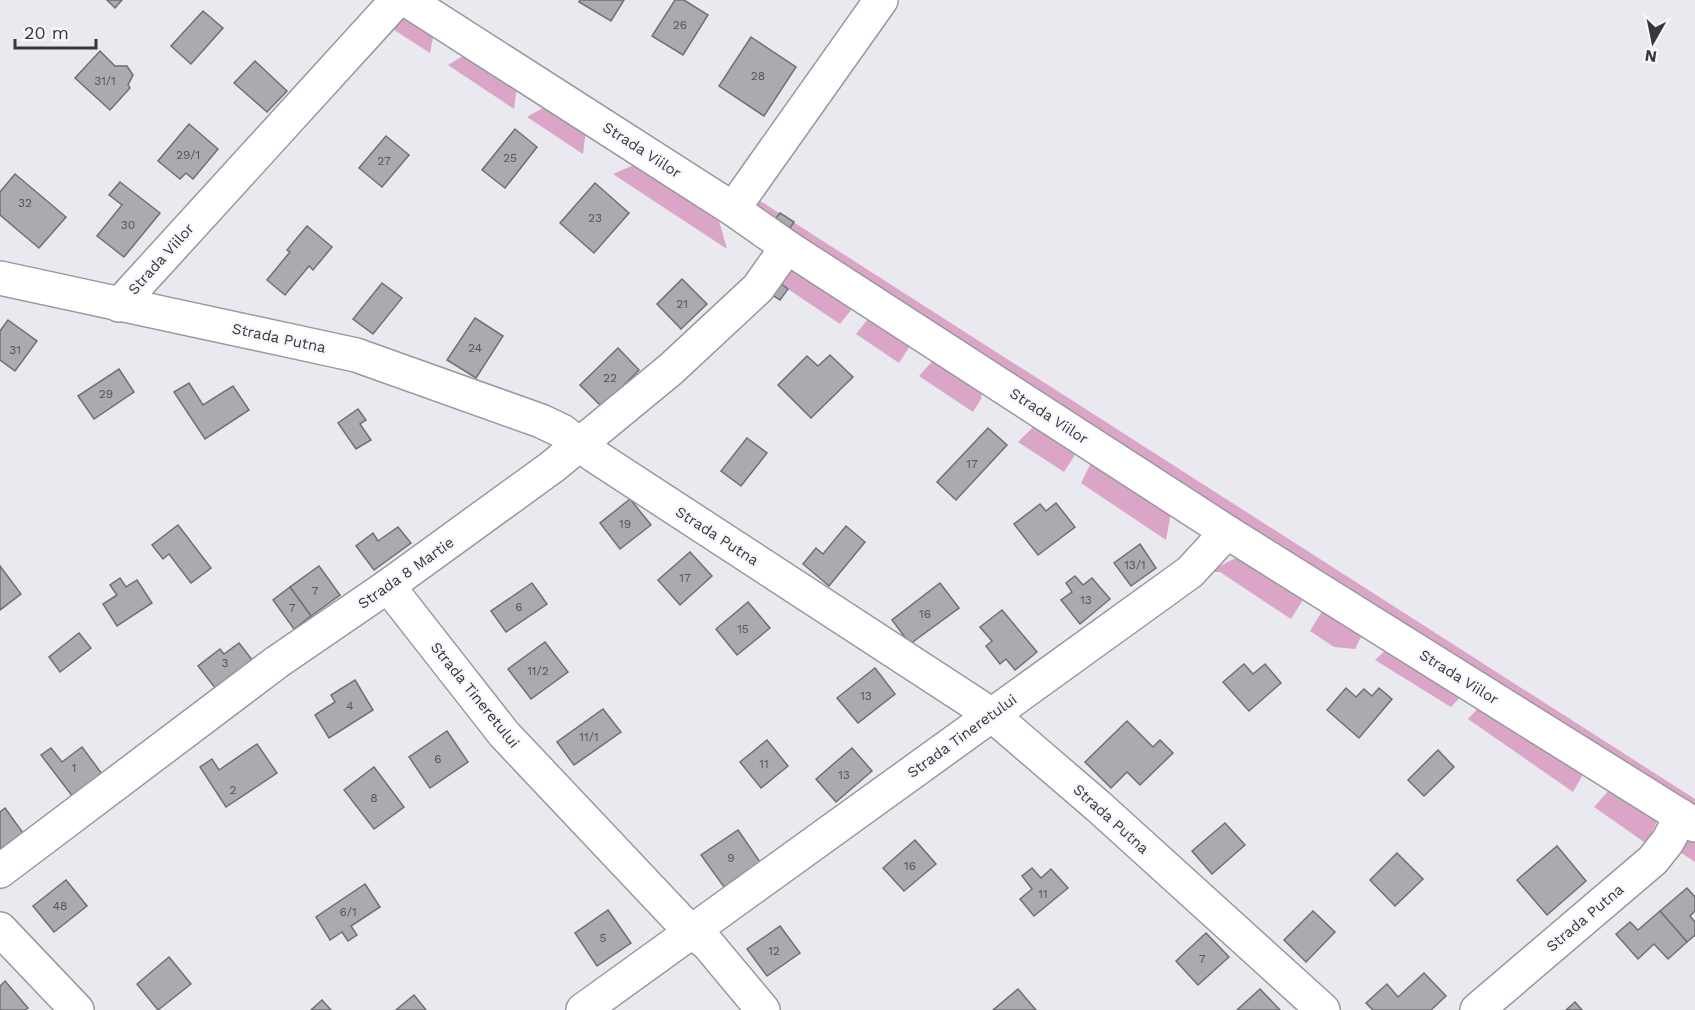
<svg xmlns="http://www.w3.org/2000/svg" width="1695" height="1010" font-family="'Work Sans',sans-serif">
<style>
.green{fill:#daa5c7}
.building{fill:#a9abb1;stroke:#6e7075;stroke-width:1.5}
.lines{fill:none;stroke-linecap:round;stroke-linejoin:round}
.minor-casing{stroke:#99989e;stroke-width:36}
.minor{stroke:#fff;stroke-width:33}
.labels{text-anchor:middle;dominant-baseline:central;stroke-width:4.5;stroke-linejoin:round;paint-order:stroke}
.number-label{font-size:12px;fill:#545558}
.street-label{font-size:15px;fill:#38383a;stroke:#f7f6fc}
</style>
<rect width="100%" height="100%" fill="#e9e9ef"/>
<g class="green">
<polygon points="403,11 434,32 430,53 388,26"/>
<polygon points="468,53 517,85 514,109 448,65"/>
<polygon points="548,105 586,129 583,154 527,117"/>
<polygon points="636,164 719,221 727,249 613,174"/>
<polygon points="754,197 1695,799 1695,813 763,215"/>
<polygon points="787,267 855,305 840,324 788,289 780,300 769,292"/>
<polygon points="871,315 913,341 899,363 856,334"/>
<polygon points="937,356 982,387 981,399 973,412 919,376"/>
<polygon points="1037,423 1078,450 1064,472 1018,442"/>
<polygon points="1093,459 1171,512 1166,540 1081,483"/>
<polygon points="1239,556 1304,598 1291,619 1220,572 1209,572"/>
<polygon points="1324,608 1363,633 1355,649 1334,647 1310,631"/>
<polygon points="1389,647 1464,693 1451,707 1375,660"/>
<polygon points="1481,705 1585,771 1573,792 1468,719"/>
<polygon points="1611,788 1657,821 1647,844 1594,807"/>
<polygon points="1689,838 1695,842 1695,862 1680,852"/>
</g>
<g class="building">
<polygon points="107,0 122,0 115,8"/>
<polygon points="580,0 624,0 611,21 579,2"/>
<polygon points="675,0 684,0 708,15 683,55 652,36"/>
<polygon points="203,11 223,28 191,64 171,46"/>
<polygon points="751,37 796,67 764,116 719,86"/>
<polygon points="100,51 115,66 127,66 133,75 128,85 130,88 110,110 75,78"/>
<polygon points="255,61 287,91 267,112 234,83"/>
<polygon points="189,124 218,149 193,179 186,173 180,179 158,161"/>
<polygon points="515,129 537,147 505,188 482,170"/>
<polygon points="386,136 409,155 382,187 359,168"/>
<polygon points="15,174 66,217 39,248 0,215 0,192"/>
<polygon points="120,182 160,213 124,257 97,236 122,205 109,195"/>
<polygon points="595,183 629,213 594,253 560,223"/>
<polygon points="780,213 794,222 790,228 776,218"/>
<polygon points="307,226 332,247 313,270 309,266 285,295 267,280 290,252 287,250"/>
<polygon points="682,279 707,304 681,329 657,304"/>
<polygon points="777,281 788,289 780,300 768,292"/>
<polygon points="382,283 402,298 373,334 353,319"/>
<polygon points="475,318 503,336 476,378 447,360"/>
<polygon points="8,320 37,341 15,371 0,360 0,331"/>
<polygon points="618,348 639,370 602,407 580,385"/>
<polygon points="830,355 853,377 811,418 778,385 807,356 818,366"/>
<polygon points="119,369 134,392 94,419 78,396"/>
<polygon points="189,383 203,405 233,386 249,410 205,439 174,392"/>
<polygon points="358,409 366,420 360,424 371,440 356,449 338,423"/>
<polygon points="988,428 1007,445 956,500 937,482"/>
<polygon points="747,438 767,453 741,486 721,471"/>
<polygon points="630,499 651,525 620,549 600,523"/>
<polygon points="1056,503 1075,527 1038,555 1014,524 1040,504 1046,511"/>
<polygon points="178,525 211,568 191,583 169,554 163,559 152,545"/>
<polygon points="846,526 865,542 829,586 803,564 816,548 823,554"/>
<polygon points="398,527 411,543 374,570 356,546 373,533 378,541"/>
<polygon points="1140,544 1156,568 1131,586 1114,563"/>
<polygon points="690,552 712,576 680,605 658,580"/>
<polygon points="0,566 21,594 0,610"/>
<polygon points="319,566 340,595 311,616 290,587"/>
<polygon points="1075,576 1083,585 1092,578 1110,599 1080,624 1061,600 1072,592 1066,583"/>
<polygon points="120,578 126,587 137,580 152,603 117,626 103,604 117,595 110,585"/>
<polygon points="532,583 547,604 506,632 491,611"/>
<polygon points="940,583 959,608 910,644 892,620"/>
<polygon points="290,587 311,616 294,629 273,600"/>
<polygon points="748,602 770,628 737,655 716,629"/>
<polygon points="1002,610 1037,652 1015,670 1006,659 1000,664 986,646 992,641 980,627"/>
<polygon points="79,633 91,648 60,672 49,657"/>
<polygon points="545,642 568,672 531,699 508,669"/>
<polygon points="239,643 253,661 216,689 198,666 220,649 224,654"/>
<polygon points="1244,664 1253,674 1265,664 1281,683 1249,711 1223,682"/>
<polygon points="875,668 895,694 858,723 837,698"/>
<polygon points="355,680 373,710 329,738 315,715 335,702 331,695"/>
<polygon points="1346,688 1356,697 1364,689 1372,696 1379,688 1392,699 1359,738 1327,710"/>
<polygon points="603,709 621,732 574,765 557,742"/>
<polygon points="1127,721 1153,747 1160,740 1173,753 1140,785 1127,772 1111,788 1085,762"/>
<polygon points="447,731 468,762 430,788 409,757"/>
<polygon points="767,740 788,766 761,788 740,762"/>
<polygon points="257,744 277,773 226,807 200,767 212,759 219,770"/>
<polygon points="82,747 102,774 73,797 41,755 51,748 62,762"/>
<polygon points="852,748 872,771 836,802 816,779"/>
<polygon points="1438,750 1454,767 1424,796 1408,780"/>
<polygon points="374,767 404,807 374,829 344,790"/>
<polygon points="5,808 23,833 0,850 0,812"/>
<polygon points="1225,823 1245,845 1212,874 1192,851"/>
<polygon points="738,830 760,862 724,887 701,855"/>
<polygon points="915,840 936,864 904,891 883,868"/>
<polygon points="1557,846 1586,881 1547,915 1517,880"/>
<polygon points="1397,853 1423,879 1395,906 1370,880"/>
<polygon points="1032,868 1041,878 1051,869 1068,888 1034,916 1020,899 1032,889 1022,876"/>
<polygon points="66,880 87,906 54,932 33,906"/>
<polygon points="365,884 380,907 351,926 357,935 348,941 342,932 330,940 316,917"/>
<polygon points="1687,888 1695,897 1695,911 1690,916 1695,922 1695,935 1687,942 1660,911"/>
<polygon points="608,910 631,943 597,966 575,933"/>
<polygon points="1313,911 1335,932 1306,962 1284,940"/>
<polygon points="1660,911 1687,942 1668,959 1654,944 1638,959 1616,934 1630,922 1638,930"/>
<polygon points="780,926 800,953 767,976 747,949"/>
<polygon points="1206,933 1229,957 1198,985 1176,961"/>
<polygon points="169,957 191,984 158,1010 137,984"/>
<polygon points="1424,973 1446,996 1431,1010 1373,1010 1366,1003 1387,984 1398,997"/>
<polygon points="5,981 28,1008 25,1010 0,1010 0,986"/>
<polygon points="1018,989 1036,1010 993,1010"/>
<polygon points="1260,989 1280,1010 1237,1010"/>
<polygon points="414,995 426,1010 396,1010"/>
<polygon points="322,1000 331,1010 311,1010"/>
<polygon points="1575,1002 1582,1010 1566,1010"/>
</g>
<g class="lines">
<g class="minor-casing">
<g id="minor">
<polyline points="407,0 733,209 787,247 1227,532 1695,825"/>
<polyline points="733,209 881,0"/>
<polyline points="0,278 356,355 541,421 562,431 595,456 992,715 1098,806 1323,1010"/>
<polyline points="119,305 397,0"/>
<polyline points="388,586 504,734 690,931 707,943 763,1010"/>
<polyline points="0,871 277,662 388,586 552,467 671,369 758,288 787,247"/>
<polyline points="0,929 77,1010"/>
<polyline points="583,1010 1190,572 1227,532"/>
<polyline points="1477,1010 1653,860 1668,841 1681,816"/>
</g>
</g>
<use href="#minor" class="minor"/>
</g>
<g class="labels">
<g class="number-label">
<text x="680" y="25">26</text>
<text x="758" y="76">28</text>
<text x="105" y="81">31/1</text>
<text x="188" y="155">29/1</text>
<text x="510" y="158">25</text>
<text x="384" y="161">27</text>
<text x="25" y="203">32</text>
<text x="595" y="218">23</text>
<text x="128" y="225">30</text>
<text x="682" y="304">21</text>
<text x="475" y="348">24</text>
<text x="15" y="350">31</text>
<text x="610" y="378">22</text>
<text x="106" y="394">29</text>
<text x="972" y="464">17</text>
<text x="625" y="524">19</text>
<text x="1135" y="565">13/1</text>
<text x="685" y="578">17</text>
<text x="315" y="591">7</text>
<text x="1086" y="600">13</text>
<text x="519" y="607">6</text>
<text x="292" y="608">7</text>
<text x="925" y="614">16</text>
<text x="743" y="629">15</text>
<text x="225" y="663">3</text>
<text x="538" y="671">11/2</text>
<text x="866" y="696">13</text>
<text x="350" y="706">4</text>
<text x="589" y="737">11/1</text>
<text x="438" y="759">6</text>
<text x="764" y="764">11</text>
<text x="74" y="768">1</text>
<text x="844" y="775">13</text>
<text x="233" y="790">2</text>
<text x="374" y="798">8</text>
<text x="731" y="858">9</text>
<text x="910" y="866">16</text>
<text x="1043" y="894">11</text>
<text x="60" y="906">48</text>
<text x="348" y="912">6/1</text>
<text x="603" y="938">5</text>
<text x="774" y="951">12</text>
<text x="1202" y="959">7</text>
</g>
<g class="street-label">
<text transform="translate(642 150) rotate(33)">Strada Viilor</text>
<text transform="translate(161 259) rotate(-48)">Strada Viilor</text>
<text transform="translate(279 338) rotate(12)">Strada Putna</text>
<text transform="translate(1049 416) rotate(33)">Strada Viilor</text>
<text transform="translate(717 536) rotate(33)">Strada Putna</text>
<text transform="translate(406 573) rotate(-35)">Strada 8 Martie</text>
<text transform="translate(1459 677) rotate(32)">Strada Viilor</text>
<text transform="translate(475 695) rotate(51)">Strada Tineretului</text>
<text transform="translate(962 736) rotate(-36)">Strada Tineretului</text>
<text transform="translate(1111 819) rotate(42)">Strada Putna</text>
<text transform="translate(1585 918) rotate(-40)">Strada Putna</text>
</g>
</g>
<g transform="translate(1653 42) rotate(189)" stroke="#f7f6fc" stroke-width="4.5" paint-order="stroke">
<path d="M0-4.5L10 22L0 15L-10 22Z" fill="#38383a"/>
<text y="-9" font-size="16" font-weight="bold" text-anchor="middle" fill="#38383a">N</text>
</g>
<path d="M15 39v9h81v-9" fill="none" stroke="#38383a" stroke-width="3"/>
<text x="24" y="39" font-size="18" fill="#38383a" stroke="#f7f6fc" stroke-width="4.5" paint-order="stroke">20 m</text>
</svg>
